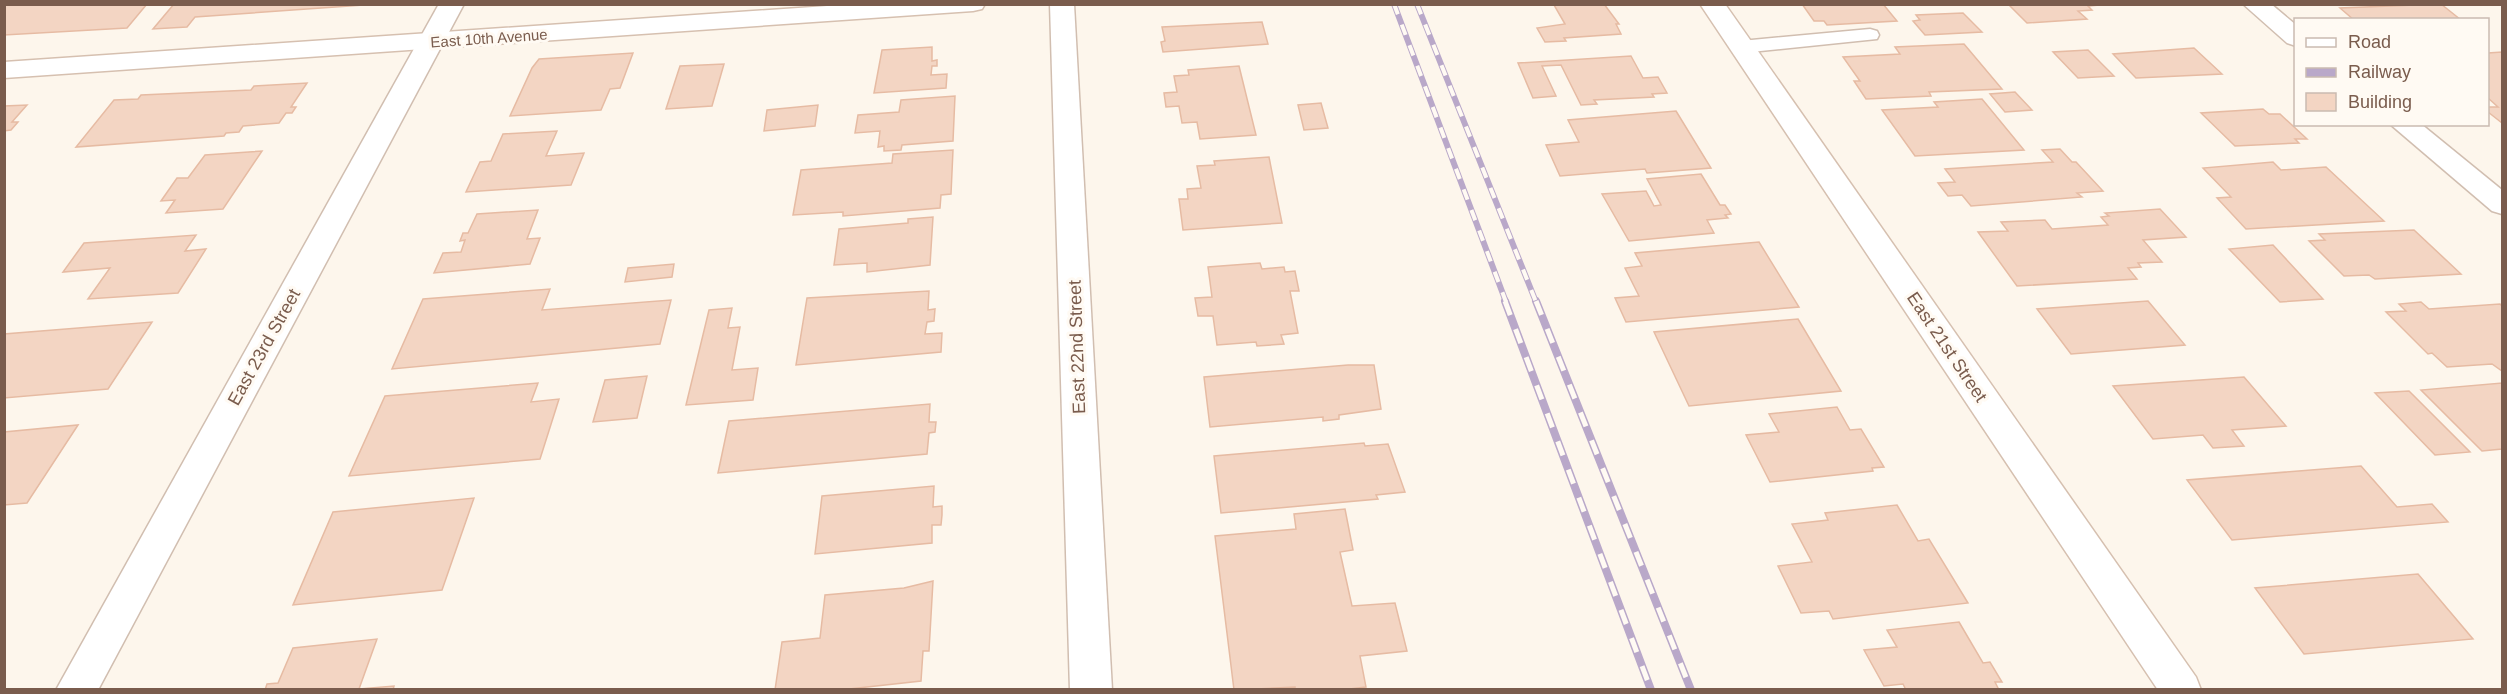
<svg xmlns="http://www.w3.org/2000/svg" width="2507" height="694" font-family="Arial,sans-serif">
<style>
.building{fill:#f3d5c3;stroke:#e6bba3;stroke-width:1.5}
.lines{fill:none;stroke-linecap:round;stroke-linejoin:round}
.lane-casing{stroke:#d1beb0;stroke-width:3}
.street-casing{stroke:#d1beb0;stroke-width:3}
.secondary-casing{stroke:#d6c0b0;stroke-width:3}
.lane{fill:#fff;fill-rule:evenodd}
.street{fill:#fff;fill-rule:evenodd}
.secondary{fill:#fff;fill-rule:evenodd}
.rail-far1-casing{stroke:#b9a8c9;stroke-width:6}
.rail-casing{stroke:#b9a8c9;stroke-width:8}
.rail-far1{stroke:#fffaf3;stroke-width:4;stroke-dasharray:11;stroke-linecap:butt}
.rail{stroke:#fffaf3;stroke-width:5;stroke-dasharray:15;stroke-linecap:butt}
.labels{text-anchor:middle;dominant-baseline:central;stroke-width:6;stroke-linejoin:round;paint-order:stroke}
.far-street-label{font-size:15px;fill:#7a5c4d;stroke:#fffaf3}
.street-label{font-size:18px;fill:#7a5c4d;stroke:#fffaf3}
</style>
<rect width="100%" height="100%" fill="#fdf6ec"/>
<g class="building">
<polygon points="4,4 147,4 127,28 4,35"/>
<polygon points="174,4 378,4 195,17 187,27 153,29"/>
<polygon points="1604,4 1619,24 1616,24 1621,34 1564,38 1566,41 1545,42 1537,28 1565,24 1554,5"/>
<polygon points="1802,4 1883,4 1897,21 1827,25 1824,21 1814,21"/>
<polygon points="2008,4 2112,4 2088,6 2092,10 2078,11 2087,19 2027,23"/>
<polygon points="2441,4 2461,20 2354,20 2340,8"/>
<polygon points="1963,13 1982,32 1925,35 1913,21 1920,20 1916,15"/>
<polygon points="1262,22 1268,44 1163,52 1161,42 1165,41 1162,27"/>
<polygon points="1964,44 2002,89 1929,92 1931,96 1866,99 1854,81 1860,81 1843,57 1900,54 1895,47"/>
<polygon points="932,47 932,61 937,60 937,66 932,66 931,75 947,74 946,88 874,93 882,50"/>
<polygon points="2194,48 2222,74 2136,78 2113,54"/>
<polygon points="2088,50 2114,76 2078,78 2053,52"/>
<polygon points="2502,52 2502,123 2488,112 2488,107 2498,107 2488,98 2488,53"/>
<polygon points="633,53 620,88 610,89 601,110 510,116 532,68 539,59"/>
<polygon points="1631,56 1643,78 1658,77 1667,93 1652,94 1654,97 1594,100 1597,104 1581,105 1561,65 1542,66 1556,96 1533,98 1518,63"/>
<polygon points="724,64 712,106 666,109 680,66"/>
<polygon points="1239,66 1256,135 1200,139 1197,122 1182,123 1179,106 1166,107 1164,93 1177,92 1174,76 1189,75 1188,70"/>
<polygon points="307,83 291,107 296,107 292,113 286,113 279,123 243,126 239,132 226,133 224,136 76,147 114,100 138,99 141,95 251,90 254,86"/>
<polygon points="2015,92 2032,110 2005,112 1990,94"/>
<polygon points="955,96 953,141 902,145 901,150 884,151 884,146 878,147 880,131 855,133 858,115 899,112 901,100"/>
<polygon points="1982,99 2024,150 1915,156 1882,110 1938,107 1934,102"/>
<polygon points="1321,103 1328,128 1304,130 1298,105"/>
<polygon points="27,105 12,122 18,122 11,130 4,131 4,106"/>
<polygon points="818,105 815,126 764,131 767,110"/>
<polygon points="2263,109 2269,114 2280,114 2307,139 2295,139 2299,143 2235,146 2201,113"/>
<polygon points="1676,111 1711,168 1647,173 1645,169 1560,176 1546,145 1579,142 1568,120"/>
<polygon points="557,131 546,156 584,153 571,185 466,192 480,162 491,161 503,134"/>
<polygon points="2060,149 2072,162 2076,162 2103,191 2077,193 2082,197 1971,206 1962,195 1948,196 1938,183 1955,182 1945,169 2053,162 2042,150"/>
<polygon points="953,150 951,194 941,195 940,208 843,216 843,212 793,215 801,170 892,163 893,154"/>
<polygon points="262,151 223,209 166,213 175,200 161,201 177,178 188,178 205,155"/>
<polygon points="1269,157 1282,223 1183,230 1179,199 1188,199 1187,189 1201,188 1197,166 1215,165 1214,161"/>
<polygon points="2273,162 2281,170 2326,167 2384,221 2246,229 2217,198 2231,197 2203,168"/>
<polygon points="1701,174 1720,205 1725,205 1731,214 1725,215 1728,218 1707,220 1714,233 1629,241 1602,194 1646,191 1654,206 1661,205 1647,179"/>
<polygon points="2160,209 2186,237 2143,240 2162,262 2138,263 2141,267 2128,268 2137,279 2017,286 1978,232 2008,231 2001,222 2045,220 2052,229 2108,225 2101,217 2109,216 2105,213"/>
<polygon points="538,210 527,239 540,238 530,264 434,273 443,253 461,252 465,240 460,241 463,233 468,233 477,214"/>
<polygon points="933,217 930,265 867,272 867,263 834,265 839,229 908,223 908,219"/>
<polygon points="2414,230 2461,274 2375,279 2369,275 2344,276 2309,241 2325,240 2319,234"/>
<polygon points="196,235 185,251 206,249 178,293 88,299 110,268 63,272 84,243"/>
<polygon points="1759,242 1799,307 1626,322 1615,298 1639,296 1625,268 1642,266 1635,253"/>
<polygon points="2273,245 2323,299 2280,302 2229,249"/>
<polygon points="1260,263 1262,269 1284,267 1285,272 1295,271 1299,291 1290,291 1298,333 1281,335 1284,344 1257,346 1256,342 1217,345 1213,316 1198,316 1195,298 1212,297 1208,267"/>
<polygon points="674,264 672,277 625,282 628,268"/>
<polygon points="550,289 542,310 671,300 660,344 392,369 423,299"/>
<polygon points="929,291 928,310 935,309 934,321 927,322 925,334 942,333 941,352 796,365 807,298"/>
<polygon points="2148,301 2185,345 2071,354 2037,309"/>
<polygon points="2421,302 2429,309 2500,304 2502,306 2502,371 2492,364 2447,367 2432,353 2428,354 2386,312 2406,311 2399,304"/>
<polygon points="732,308 728,328 740,327 732,370 758,368 753,400 686,405 709,310"/>
<polygon points="1798,319 1841,391 1689,406 1654,332"/>
<polygon points="152,322 108,389 4,398 4,334"/>
<polygon points="1348,365 1374,365 1381,409 1339,415 1339,419 1323,421 1323,417 1210,427 1204,377"/>
<polygon points="647,376 637,418 593,422 605,380"/>
<polygon points="2244,377 2286,426 2232,430 2244,446 2213,448 2203,435 2153,439 2113,386"/>
<polygon points="538,383 531,402 559,399 540,459 349,476 385,396"/>
<polygon points="2502,383 2502,449 2482,451 2421,390"/>
<polygon points="2409,391 2470,452 2435,455 2375,393"/>
<polygon points="930,404 929,422 936,422 935,432 929,433 927,454 718,473 729,421"/>
<polygon points="1837,407 1850,430 1861,429 1884,467 1872,468 1873,471 1770,482 1746,435 1779,432 1769,414"/>
<polygon points="78,425 27,503 4,505 4,432"/>
<polygon points="1364,443 1365,446 1388,444 1405,492 1376,495 1378,499 1221,513 1214,456"/>
<polygon points="2361,466 2397,507 2432,504 2448,522 2232,540 2187,480"/>
<polygon points="934,486 933,507 942,506 942,515 941,525 932,525 932,543 815,554 822,496"/>
<polygon points="474,498 442,590 293,605 333,512"/>
<polygon points="1897,505 1918,541 1929,539 1968,603 1833,619 1829,611 1801,613 1778,566 1812,562 1792,524 1828,520 1825,513"/>
<polygon points="1345,509 1353,550 1340,552 1352,606 1395,603 1407,651 1360,656 1366,687 1341,690 1295,690 1295,687 1234,690 1215,536 1296,529 1294,514"/>
<polygon points="2418,574 2473,639 2304,654 2255,588"/>
<polygon points="933,581 929,651 923,651 921,681 840,690 775,690 782,642 820,638 825,595 904,588"/>
<polygon points="1959,622 1983,663 1990,662 2002,682 1995,682 1999,690 1906,690 1903,684 1884,686 1864,650 1897,647 1887,630"/>
<polygon points="377,639 359,689 394,686 393,690 265,690 267,684 278,683 293,648"/>
</g>
<g class="lines">
<g class="lane-casing">
<polygon id="lane" points="1870,29 1877,31 1879,35 1877,39 1741,53 1734,51 1732,47 1734,43 1741,41"/>
</g>
<g class="street-casing">
<g id="street">
<polygon points="439,4 464,4 98,690 56,690"/>
<polygon points="1050,4 1074,4 1112,690 1070,690"/>
<polygon points="2243,4 2271,4 2296,25 2296,46 2287,43"/>
<polygon points="2390,124 2421,124 2502,190 2502,214 2492,211"/>
</g>
</g>
<g class="secondary-casing">
<g id="secondary">
<polygon points="856,4 985,4 982,9 973,11 4,78 4,62"/>
<polygon points="1700,4 1725,4 2196,677 2201,690 2158,690"/>
</g>
</g>
<use href="#lane" class="lane"/>
<use href="#street" class="street"/>
<use href="#secondary" class="secondary"/>
<g class="rail-far1-casing">
<g id="rail-far1">
<polyline points="1394,4 1506,302"/>
<polyline points="1417,4 1536,302"/>
</g>
</g>
<g class="rail-casing">
<g id="rail">
<polyline points="1505,301 1651,690"/>
<polyline points="1536,301 1691,690"/>
</g>
</g>
<use href="#rail-far1" class="rail-far1"/>
<use href="#rail" class="rail"/>
</g>
<g class="labels">
<g class="far-street-label">
<text transform="translate(489 38) rotate(-4)">East 10th Avenue</text>
</g>
<g class="street-label">
<text transform="translate(264 347) rotate(-61)">East 23rd Street</text>
<text transform="translate(1077 347) rotate(-92)">East 22nd Street</text>
<text transform="translate(1947 347) rotate(56)">East 21st Street</text>
</g>
</g>
<rect width="2507" height="694" fill="none" stroke="#7a5c4d" stroke-width="12"/>
<rect x="2294" y="18" width="195" height="108" fill="#fffaf3" stroke="#cabbb1" stroke-width="1.5"/>
<rect x="2306" y="38" width="30" height="9" fill="#ffffff" stroke="#cabbb1" stroke-width="1.5"/>
<text x="2348" y="48" font-size="18" fill="#7a5c4d">Road</text>
<rect x="2306" y="68" width="30" height="9" fill="#b9a8c9" stroke="#cabbb1" stroke-width="1.5"/>
<text x="2348" y="78" font-size="18" fill="#7a5c4d">Railway</text>
<rect x="2306" y="93" width="30" height="18" fill="#f3d5c3" stroke="#cabbb1" stroke-width="1.5"/>
<text x="2348" y="108" font-size="18" fill="#7a5c4d">Building</text>
</svg>
